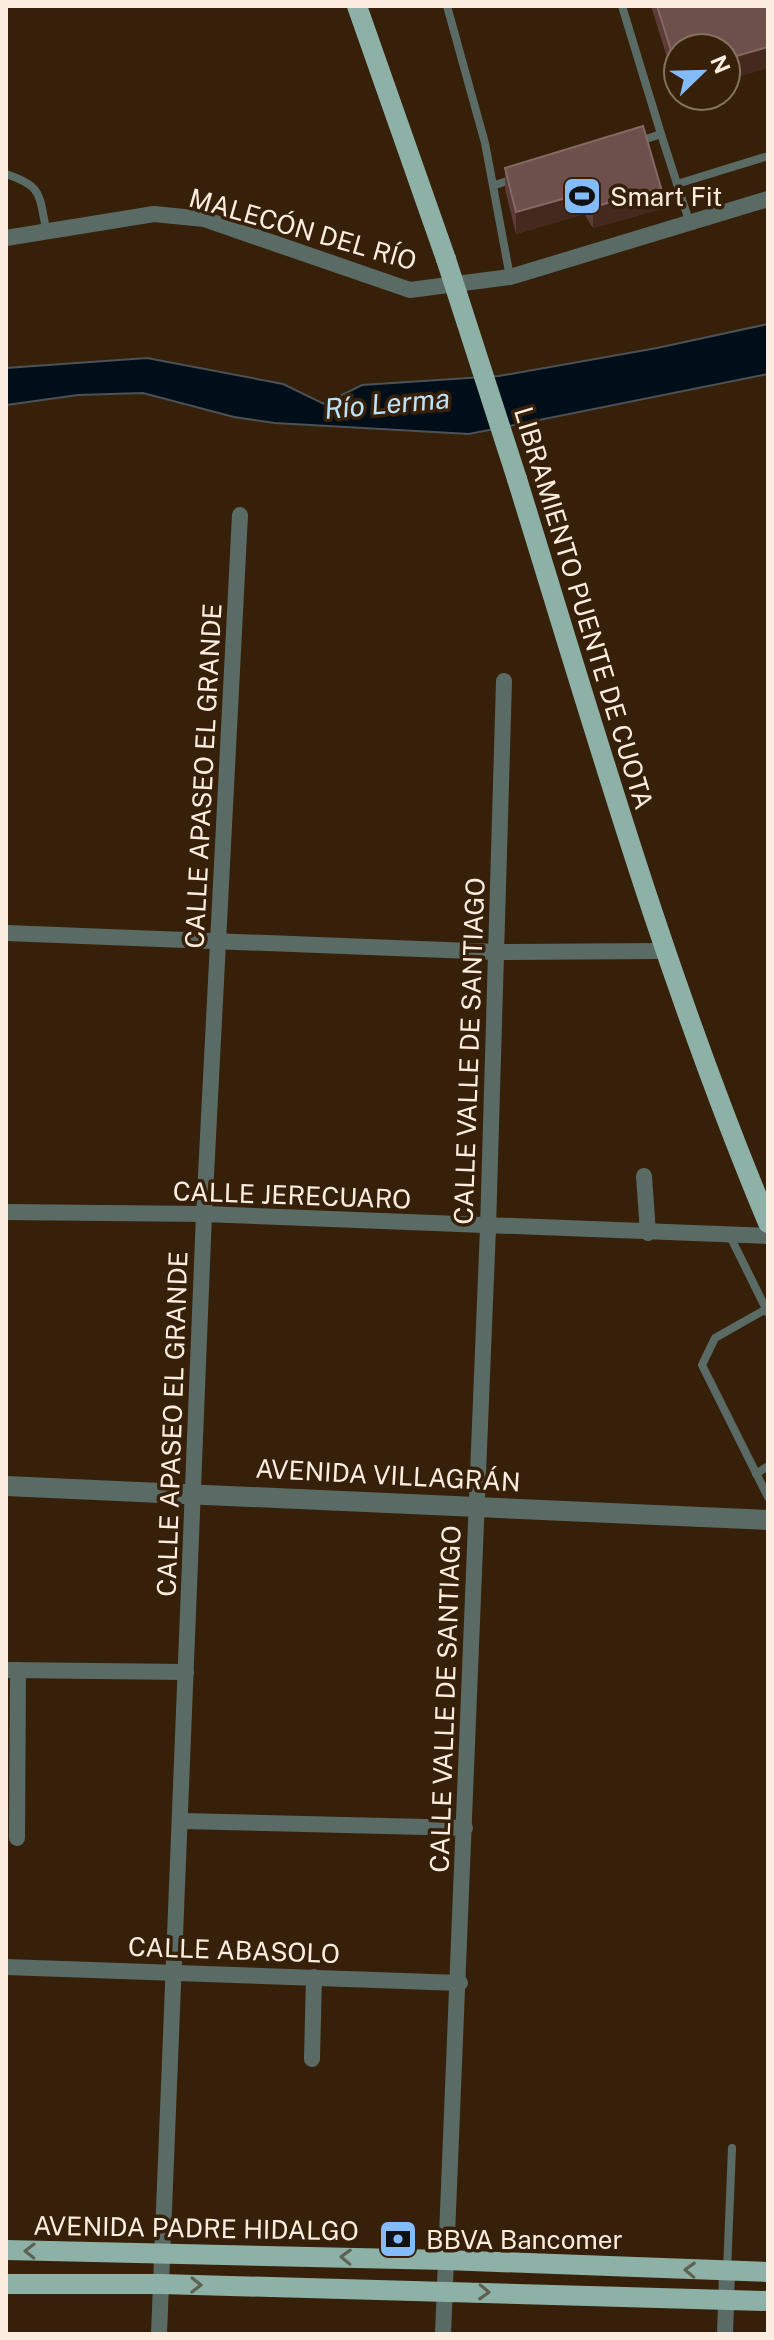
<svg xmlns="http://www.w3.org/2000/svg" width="774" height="2340" font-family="'Public Sans',sans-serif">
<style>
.water{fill:#000e19;stroke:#4c5155;stroke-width:2}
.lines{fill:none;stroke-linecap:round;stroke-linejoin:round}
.service{stroke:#5a6b66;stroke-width:8}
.minor{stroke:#5a6b66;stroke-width:16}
.tertiary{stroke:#5a6b66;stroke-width:20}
.primary{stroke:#8db1a7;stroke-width:20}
.primary-bridge{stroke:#8db1a7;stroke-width:20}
.wall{fill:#5c3c39}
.shaded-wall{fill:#46291e}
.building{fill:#6d4f4b;stroke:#846862;stroke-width:2}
.oneway{stroke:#5d6150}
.labels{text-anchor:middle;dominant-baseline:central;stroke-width:7;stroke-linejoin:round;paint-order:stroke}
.poi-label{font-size:26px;fill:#fcede0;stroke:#362009;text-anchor:start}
.street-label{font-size:26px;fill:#fcede0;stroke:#362009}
.water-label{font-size:28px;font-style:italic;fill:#bbe3fb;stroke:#362009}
</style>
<rect width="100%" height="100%" fill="#362009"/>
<polygon class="water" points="768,324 768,374 469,434 275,423 234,417 143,393 78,395 6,405 6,368 147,358 283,384 324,404 362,385 499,376 657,348"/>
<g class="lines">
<g class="service">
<polyline points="447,6 485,143 510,277"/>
<polyline points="622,6 661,134 637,142"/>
<polyline points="661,134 690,224"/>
<path d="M6 174C45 187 38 196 47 232"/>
<polyline points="677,184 768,156"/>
<polyline points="495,185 513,179"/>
<polyline points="730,1236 768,1313"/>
<polyline points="768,1308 715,1338 702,1365 768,1497"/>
<polyline points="756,1474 768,1466"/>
<polyline points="727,2271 732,2148"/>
</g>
<g class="minor">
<polyline points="6,238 154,214 204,219 410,290 510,277 768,199"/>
<polyline points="6,933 497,952 663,951"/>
<polyline points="644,1176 648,1233"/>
<polyline points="6,1212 204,1214 768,1236"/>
<polyline points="6,1670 186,1672"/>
<polyline points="181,1821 465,1828"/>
<polyline points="17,1838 18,1670"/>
<polyline points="6,1967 460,1983"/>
<polyline points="312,2059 314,1977"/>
<polyline points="159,2334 204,1214 240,515"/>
<polyline points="443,2334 488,1228 504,681"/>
<polyline points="725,2334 727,2272"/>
</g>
<polyline class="tertiary" points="6,1486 768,1520"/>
<g class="primary">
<polyline points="357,6 446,259"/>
<path d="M517 479C595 731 666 979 768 1223"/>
<polyline points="6,2250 446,2260 768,2272"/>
<polyline points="6,2284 161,2284 768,2301"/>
</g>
<polyline class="primary-bridge" points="446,259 517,479"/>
</g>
<g class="wall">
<polygon points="651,6 768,6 678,48 678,93"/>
<polygon points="505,168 661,209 593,228 584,214 516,234 505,189"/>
</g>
<g class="shaded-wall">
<polygon points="768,47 768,68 726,81 726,59"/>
<polygon points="661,188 661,209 593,228 593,207"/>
<polygon points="584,193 584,214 516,234 516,212"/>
</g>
<g class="building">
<polygon points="657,6 768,6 768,47 726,59 726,48 678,48 678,72"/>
<polygon points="643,126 661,188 593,207 584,193 516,212 505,168"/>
</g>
<defs><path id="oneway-chevron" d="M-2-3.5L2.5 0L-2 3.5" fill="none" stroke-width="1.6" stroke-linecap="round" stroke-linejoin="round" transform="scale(2)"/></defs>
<g class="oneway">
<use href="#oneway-chevron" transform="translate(30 2251) rotate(-179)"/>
<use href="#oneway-chevron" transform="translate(346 2257) rotate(-178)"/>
<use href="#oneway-chevron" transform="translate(690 2270) rotate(-178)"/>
<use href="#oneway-chevron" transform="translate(196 2285) rotate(1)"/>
<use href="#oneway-chevron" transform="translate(484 2292) rotate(2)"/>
</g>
<defs>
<g id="stadium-square" transform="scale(2)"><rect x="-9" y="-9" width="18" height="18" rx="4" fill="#84bcfb" stroke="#362009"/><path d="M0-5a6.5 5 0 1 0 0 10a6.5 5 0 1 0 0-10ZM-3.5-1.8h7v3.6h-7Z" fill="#111"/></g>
<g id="bank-square" transform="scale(2)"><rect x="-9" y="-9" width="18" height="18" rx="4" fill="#84bcfb" stroke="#362009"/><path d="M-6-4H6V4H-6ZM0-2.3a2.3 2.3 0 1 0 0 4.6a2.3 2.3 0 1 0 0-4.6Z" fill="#111"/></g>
</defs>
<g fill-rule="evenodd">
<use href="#stadium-square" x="582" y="196"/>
<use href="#bank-square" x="398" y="2239"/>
</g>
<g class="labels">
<g class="poi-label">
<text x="610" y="196">Smart Fit</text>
<text x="426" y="2239">BBVA Bancomer</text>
</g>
<g class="street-label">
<text transform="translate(303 229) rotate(16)">MALECÓN DEL RÍO</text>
<text transform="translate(584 608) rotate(73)">LIBRAMIENTO PUENTE DE CUOTA</text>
<text transform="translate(203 776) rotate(-87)">CALLE APASEO EL GRANDE</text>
<text transform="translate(469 1051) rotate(-88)">CALLE VALLE DE SANTIAGO</text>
<text transform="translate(292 1195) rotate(2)">CALLE JERECUARO</text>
<text transform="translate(172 1424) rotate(-88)">CALLE APASEO EL GRANDE</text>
<text transform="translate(388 1475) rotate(3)">AVENIDA VILLAGRÁN</text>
<text transform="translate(445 1699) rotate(-88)">CALLE VALLE DE SANTIAGO</text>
<text transform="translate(234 1950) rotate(2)">CALLE ABASOLO</text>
<text transform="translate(196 2228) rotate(1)">AVENIDA PADRE HIDALGO</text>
</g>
<g class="water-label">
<text transform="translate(387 403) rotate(-5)">Río Lerma</text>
</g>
</g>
<rect width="774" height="2340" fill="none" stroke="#fcede0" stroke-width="16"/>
<g transform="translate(702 72) rotate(67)"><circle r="38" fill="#362009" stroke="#85725f" stroke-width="2"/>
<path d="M0-6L14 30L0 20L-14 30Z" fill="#84bcfb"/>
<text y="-12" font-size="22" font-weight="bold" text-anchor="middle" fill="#fcede0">N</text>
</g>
</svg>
